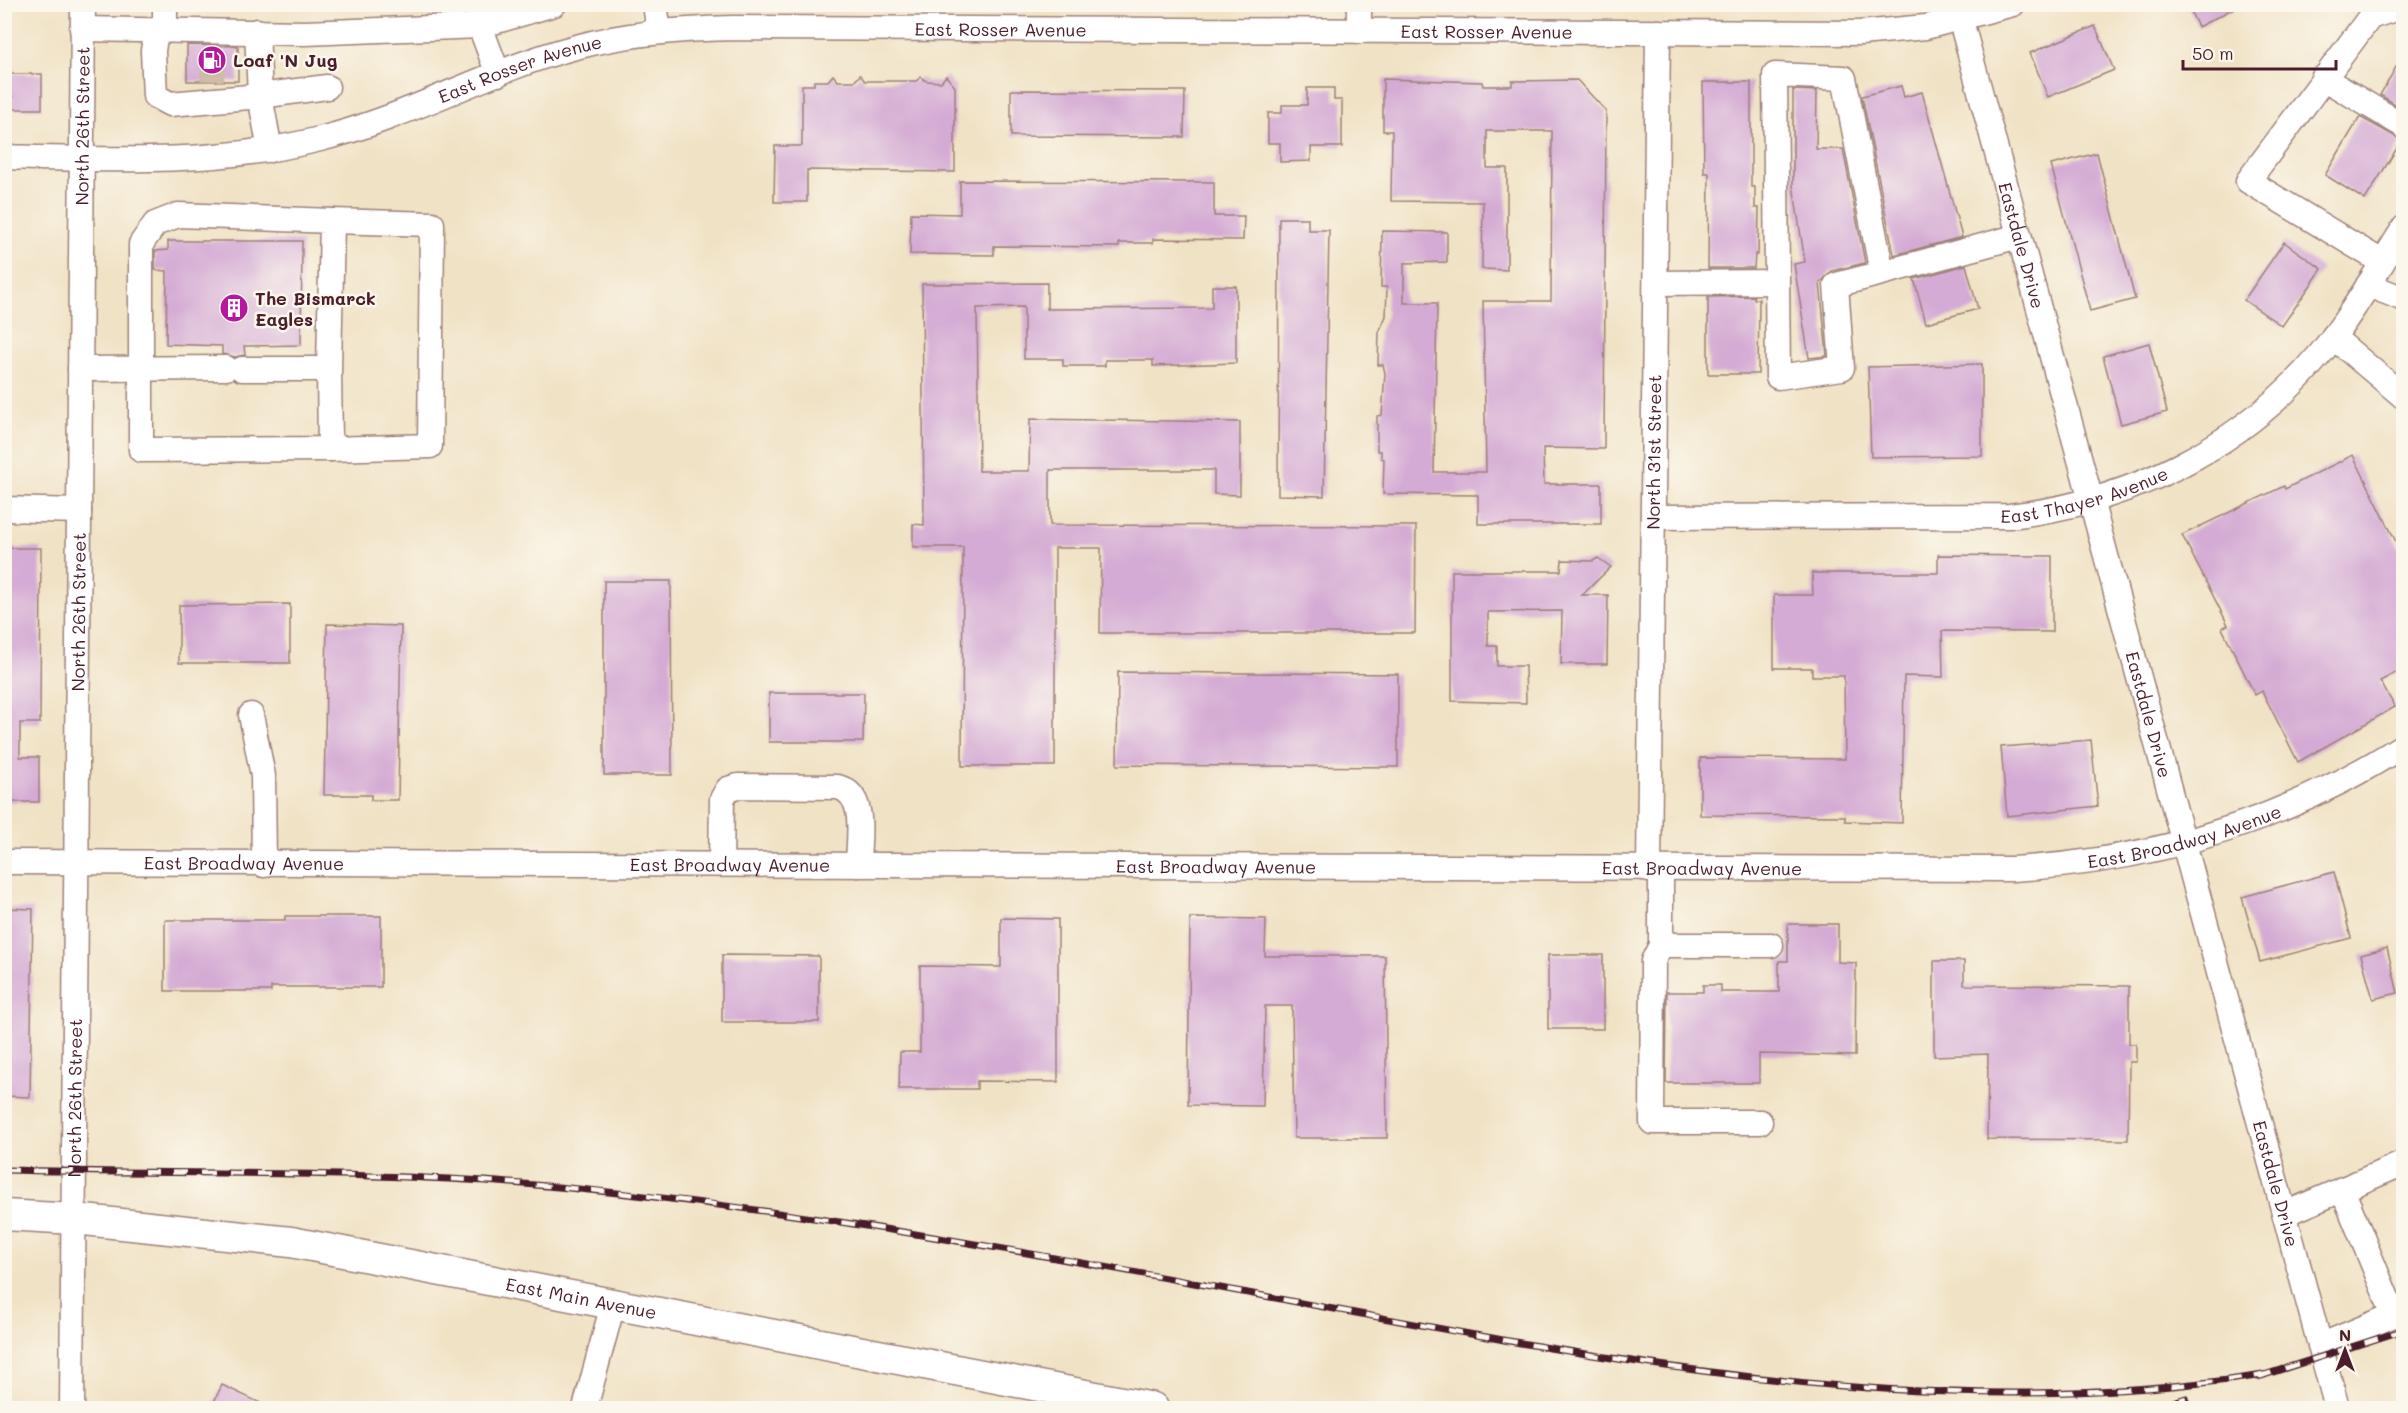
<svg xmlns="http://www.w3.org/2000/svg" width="2408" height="1413" font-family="Mali,sans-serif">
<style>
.building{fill:#d4abd4}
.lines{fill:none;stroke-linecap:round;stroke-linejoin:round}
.minor-tunnel{stroke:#cfbba6;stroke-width:24;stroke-dasharray:24 12;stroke-linecap:butt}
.minor-casing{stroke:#9d8078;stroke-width:27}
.major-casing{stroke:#9d8078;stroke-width:33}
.minor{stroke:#fff;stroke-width:24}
.major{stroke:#fff;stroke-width:30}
.rail-casing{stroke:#4a1f2b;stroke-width:7}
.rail{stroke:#fbf7ec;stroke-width:4.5;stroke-dasharray:14;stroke-linecap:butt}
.labels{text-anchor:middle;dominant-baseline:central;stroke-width:5;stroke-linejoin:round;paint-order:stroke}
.street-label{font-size:18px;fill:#4a1f2b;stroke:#fbf7ec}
.poi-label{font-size:18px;font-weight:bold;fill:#4a1f2b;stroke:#fbf7ec;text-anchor:start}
</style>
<rect width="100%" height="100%" fill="#fbf7ec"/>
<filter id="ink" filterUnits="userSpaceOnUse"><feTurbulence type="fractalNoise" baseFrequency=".0167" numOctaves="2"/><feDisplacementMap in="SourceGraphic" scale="12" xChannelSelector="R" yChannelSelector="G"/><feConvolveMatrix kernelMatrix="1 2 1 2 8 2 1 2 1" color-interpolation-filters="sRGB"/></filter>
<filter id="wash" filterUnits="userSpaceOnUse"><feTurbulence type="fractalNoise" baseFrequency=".008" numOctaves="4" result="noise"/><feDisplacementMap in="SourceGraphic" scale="24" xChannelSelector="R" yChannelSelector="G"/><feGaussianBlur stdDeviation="1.35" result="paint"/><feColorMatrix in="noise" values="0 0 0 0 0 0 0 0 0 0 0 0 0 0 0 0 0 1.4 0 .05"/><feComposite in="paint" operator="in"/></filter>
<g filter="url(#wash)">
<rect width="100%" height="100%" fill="#f0e2c5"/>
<g id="blocks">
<g class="building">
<polygon points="2187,4 2242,4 2198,27"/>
<polygon points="2095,26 2114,70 2048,97 2030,53"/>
<polygon points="187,45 238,46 238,81 187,81"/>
<polygon points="2403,55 2403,109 2380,95"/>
<polygon points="4,74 42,74 42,109 13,109 13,97 4,97"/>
<polygon points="833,75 838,81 855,81 860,75 865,81 916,81 921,77 926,81 941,82 946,76 955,87 955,172 807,170 807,202 774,202 775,146 802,146 802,85 814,85 814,81 828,81"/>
<polygon points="1383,79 1482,82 1483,86 1512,86 1512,81 1577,80 1606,111 1604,449 1543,448 1544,484 1601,484 1601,524 1478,524 1478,495 1383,494 1384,459 1381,458 1381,451 1377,451 1377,416 1382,415 1385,373 1383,365 1378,365 1379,332 1386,316 1387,287 1381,287 1382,231 1447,232 1447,262 1404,263 1404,303 1437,303 1434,472 1486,472 1483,301 1551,301 1552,131 1487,131 1487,168 1507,168 1507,270 1482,269 1483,202 1391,201 1392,131 1383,131"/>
<polygon points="1703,82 1751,82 1751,187 1755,187 1755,208 1759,208 1758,255 1755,254 1754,268 1708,268 1709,173 1704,173"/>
<polygon points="1901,86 1904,97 1922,92 1962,237 1894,255 1862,96"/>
<polygon points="1307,88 1334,88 1334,100 1342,100 1342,147 1311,147 1311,161 1280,162 1280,143 1268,143 1268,113 1282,113 1282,105 1307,105"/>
<polygon points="1011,90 1185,91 1184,137 1011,136"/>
<polygon points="1793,90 1817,91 1816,149 1843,149 1865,263 1832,271 1820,283 1827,356 1809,358 1794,264 1805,262 1793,185"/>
<polygon points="2360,117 2402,140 2365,200 2325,175"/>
<polygon points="2097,153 2135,299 2090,311 2051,165"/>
<polygon points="960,181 1214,182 1214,216 1244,216 1243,240 1153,239 1153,243 1119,243 1119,247 994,246 994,255 910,254 911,213 960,214"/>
<polygon points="1279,218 1308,218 1308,230 1329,230 1324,496 1278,495"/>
<polygon points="168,241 302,241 301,345 244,346 245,355 235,357 222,354 222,346 166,344 167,271 155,270 155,251 168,250"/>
<polygon points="2284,242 2322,269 2282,326 2244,300"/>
<polygon points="1966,265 1978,309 1926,323 1914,279"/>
<polygon points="1047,283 1047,309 1212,308 1212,286 1236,286 1236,363 1153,366 1153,360 1105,360 1105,366 1063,366 1063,359 1024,359 1024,307 977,308 979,471 1029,471 1030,419 1240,422 1240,495 1214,494 1214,470 1050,470 1050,525 1416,526 1415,633 1100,633 1101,548 1055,548 1055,766 962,766 963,547 913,547 913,524 924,525 922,284"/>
<polygon points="1754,296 1754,299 1759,299 1758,374 1708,374 1708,297"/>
<polygon points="2149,343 2167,412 2121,424 2103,356"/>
<polygon points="1982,364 1982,456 1871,457 1868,367"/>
<polygon points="2353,455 2403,556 2403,669 2380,681 2395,707 2298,762 2262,691 2255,695 2222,628 2228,625 2182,535 2284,486 2285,489"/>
<polygon points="4,548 41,548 40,723 20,723 20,757 39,757 39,802 4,802"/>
<polygon points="1938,555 2052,556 2052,632 1942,631 1943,677 1904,676 1902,823 1845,821 1845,816 1700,815 1700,758 1845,759 1844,676 1812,676 1812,668 1774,668 1774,595 1813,595 1812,573 1938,573"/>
<polygon points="1598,558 1611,567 1582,595 1608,595 1607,664 1561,664 1562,611 1488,612 1488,646 1497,646 1497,666 1525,666 1526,703 1452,701 1452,571 1561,571 1562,560 1593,561"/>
<polygon points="604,581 671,581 672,775 604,775"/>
<polygon points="290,604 290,663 179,663 179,605"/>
<polygon points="327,624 401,626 398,800 371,800 371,795 324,795"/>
<polygon points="1118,672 1398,674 1398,767 1117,765"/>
<polygon points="769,693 864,693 863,742 769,742"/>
<polygon points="2091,740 2098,806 2007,816 2001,747"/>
<polygon points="2334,872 2351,938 2260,962 2242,897"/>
<polygon points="4,908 33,909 30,1097 4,1096"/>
<polygon points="285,916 381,916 381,987 271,987 271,991 165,991 165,920 285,920"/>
<polygon points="1001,918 1058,919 1058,1082 977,1081 977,1089 899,1089 900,1052 920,1052 920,966 1001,967"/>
<polygon points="1190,918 1266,919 1265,956 1385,956 1387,1138 1294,1138 1292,1006 1265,1006 1263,1106 1188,1105"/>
<polygon points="1788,924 1838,924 1838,962 1856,963 1855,1056 1759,1054 1759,1083 1666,1083 1667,992 1703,992 1703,985 1721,985 1721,992 1779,992 1779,961 1788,961"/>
<polygon points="2387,948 2398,993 2373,999 2361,955"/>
<polygon points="722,955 819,956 819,1022 722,1022"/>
<rect x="1548" y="955" width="55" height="74"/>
<polygon points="1934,961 1964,961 1964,985 2129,986 2129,1044 2136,1044 2136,1062 2129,1062 2128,1140 1987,1139 1988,1054 1934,1056"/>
<polygon points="222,1385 271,1408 211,1408"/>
</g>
</g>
</g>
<g filter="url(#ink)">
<use href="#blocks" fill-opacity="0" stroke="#9d8078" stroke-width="1.5"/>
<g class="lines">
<polyline class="minor-tunnel" points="212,81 214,40"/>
<g class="minor-casing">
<g id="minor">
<polyline points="165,4 165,30"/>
<polyline points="479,4 480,26 498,74"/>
<polyline points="655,4 659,32"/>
<path id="s1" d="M1957 6 2337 1408"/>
<polyline points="82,29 305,33 480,26 554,4"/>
<polyline points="156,30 153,51 155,96 170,104 260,96 270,150"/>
<polyline points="257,31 260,96 327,87"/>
<polyline points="1359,31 1359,4"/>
<polyline points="2323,78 2404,126"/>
<path id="s2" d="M4 157C110 160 217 165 320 139 409 117 488 70 576 47 628 33 680 29 733 28L1860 33 1926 27 2013 4"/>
<polyline points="2382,262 2248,181 2370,17 2404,6"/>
<polyline points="1882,273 1836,285 1842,368 1778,377 1775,75 1844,78 1882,273 2019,236"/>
<polyline points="1656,283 1777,282"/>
<polyline points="2368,285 2404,299"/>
<polyline points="2333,337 2404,397"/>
<polyline points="80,369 226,368"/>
<polyline points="242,369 329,369 332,221 178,215 155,224 141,244 141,450 330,449 329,369"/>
<polyline points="330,449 430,446 432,224 332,221"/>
<polyline points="4,509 79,511"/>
<path id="s3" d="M1653 517 2009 516C2129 503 2243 447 2321 353 2352 315 2377 270 2404 228"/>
<polyline points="251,715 263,776 264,865"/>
<path id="s4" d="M4 862 2012 869C2154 861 2284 822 2404 745"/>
<path d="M721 864 722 799 728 789 738 786 838 787C868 795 858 840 858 865"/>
<path id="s5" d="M1649 870 1658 32"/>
<polyline points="1661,870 1661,945"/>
<polyline points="1760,1122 1652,1122 1653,961 1661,945 1771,945"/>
<polyline points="2342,1189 2394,1315 2404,1311"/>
<polyline points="2285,1214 2404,1163"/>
<polyline points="2320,1346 2394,1315"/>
<path id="s6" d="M72 1408 83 4"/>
<polyline points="585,1408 613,1304"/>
</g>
</g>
<g class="major-casing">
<g id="major">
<path id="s7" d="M4 1215 75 1219 291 1242 1153 1408"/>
</g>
</g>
<use href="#minor" class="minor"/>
<use href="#major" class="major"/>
<g class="rail-casing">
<g id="rail">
<path d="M4 1170C165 1174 325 1171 485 1181 615 1190 744 1207 872 1227 1087 1261 1301 1304 1515 1342 1766 1386 2010 1413 2264 1375"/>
<polyline points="2258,1377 2404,1330"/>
<polyline points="2153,1408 2186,1398"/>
</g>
</g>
<use href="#rail" class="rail"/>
</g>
</g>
<defs>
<g id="fuel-disc" transform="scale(1.5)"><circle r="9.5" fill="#b5179e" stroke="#fbf7ec"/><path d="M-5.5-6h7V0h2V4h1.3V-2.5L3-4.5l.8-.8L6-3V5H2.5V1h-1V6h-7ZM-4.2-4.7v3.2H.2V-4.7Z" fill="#fff"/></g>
<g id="building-disc" transform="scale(1.5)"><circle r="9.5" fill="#b5179e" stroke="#fbf7ec"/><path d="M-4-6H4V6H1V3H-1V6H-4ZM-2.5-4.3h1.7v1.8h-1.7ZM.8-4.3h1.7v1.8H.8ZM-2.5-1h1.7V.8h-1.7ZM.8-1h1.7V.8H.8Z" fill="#fff"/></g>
</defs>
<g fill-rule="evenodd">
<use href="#fuel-disc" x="212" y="60"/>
<use href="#building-disc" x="234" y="308"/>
</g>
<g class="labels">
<g class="street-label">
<text stroke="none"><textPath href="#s2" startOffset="1016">East Rosser Avenue</textPath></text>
<text stroke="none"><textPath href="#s2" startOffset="1502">East Rosser Avenue</textPath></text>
<text stroke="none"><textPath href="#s2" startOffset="530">East Rosser Avenue</textPath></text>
<text stroke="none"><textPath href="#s6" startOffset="1282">North 26th Street</textPath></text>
<text stroke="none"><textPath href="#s1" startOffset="248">Eastdale Drive</textPath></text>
<text stroke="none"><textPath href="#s5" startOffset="418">North 31st Street</textPath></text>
<text stroke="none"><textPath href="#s3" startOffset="434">East Thayer Avenue</textPath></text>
<text stroke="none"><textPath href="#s6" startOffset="796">North 26th Street</textPath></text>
<text stroke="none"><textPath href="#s1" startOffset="734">Eastdale Drive</textPath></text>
<text stroke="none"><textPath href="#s4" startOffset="2184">East Broadway Avenue</textPath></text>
<text stroke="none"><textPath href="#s4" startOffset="240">East Broadway Avenue</textPath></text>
<text stroke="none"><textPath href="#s4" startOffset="726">East Broadway Avenue</textPath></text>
<text stroke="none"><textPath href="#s4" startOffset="1212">East Broadway Avenue</textPath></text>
<text stroke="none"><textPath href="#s4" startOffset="1698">East Broadway Avenue</textPath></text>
<text stroke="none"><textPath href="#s6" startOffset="310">North 26th Street</textPath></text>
<text stroke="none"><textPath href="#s1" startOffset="1220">Eastdale Drive</textPath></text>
<text stroke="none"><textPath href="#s7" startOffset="584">East Main Avenue</textPath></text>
</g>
<g class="poi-label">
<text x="233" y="60">Loaf 'N Jug</text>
<text x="255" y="298">The Bismarck<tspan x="255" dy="21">Eagles</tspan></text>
</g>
</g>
<rect width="2408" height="1413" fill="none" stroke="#fbf7ec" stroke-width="24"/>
<g transform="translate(2345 1350)" stroke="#fbf7ec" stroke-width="4.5" paint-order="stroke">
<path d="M0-4.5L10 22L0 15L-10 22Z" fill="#4a1f2b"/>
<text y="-9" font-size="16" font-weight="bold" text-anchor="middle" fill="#4a1f2b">N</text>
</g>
<path d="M2183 60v9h153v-9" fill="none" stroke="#4a1f2b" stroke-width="3"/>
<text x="2192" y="60" font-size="18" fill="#4a1f2b" stroke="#fbf7ec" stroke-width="4.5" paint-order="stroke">50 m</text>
</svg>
